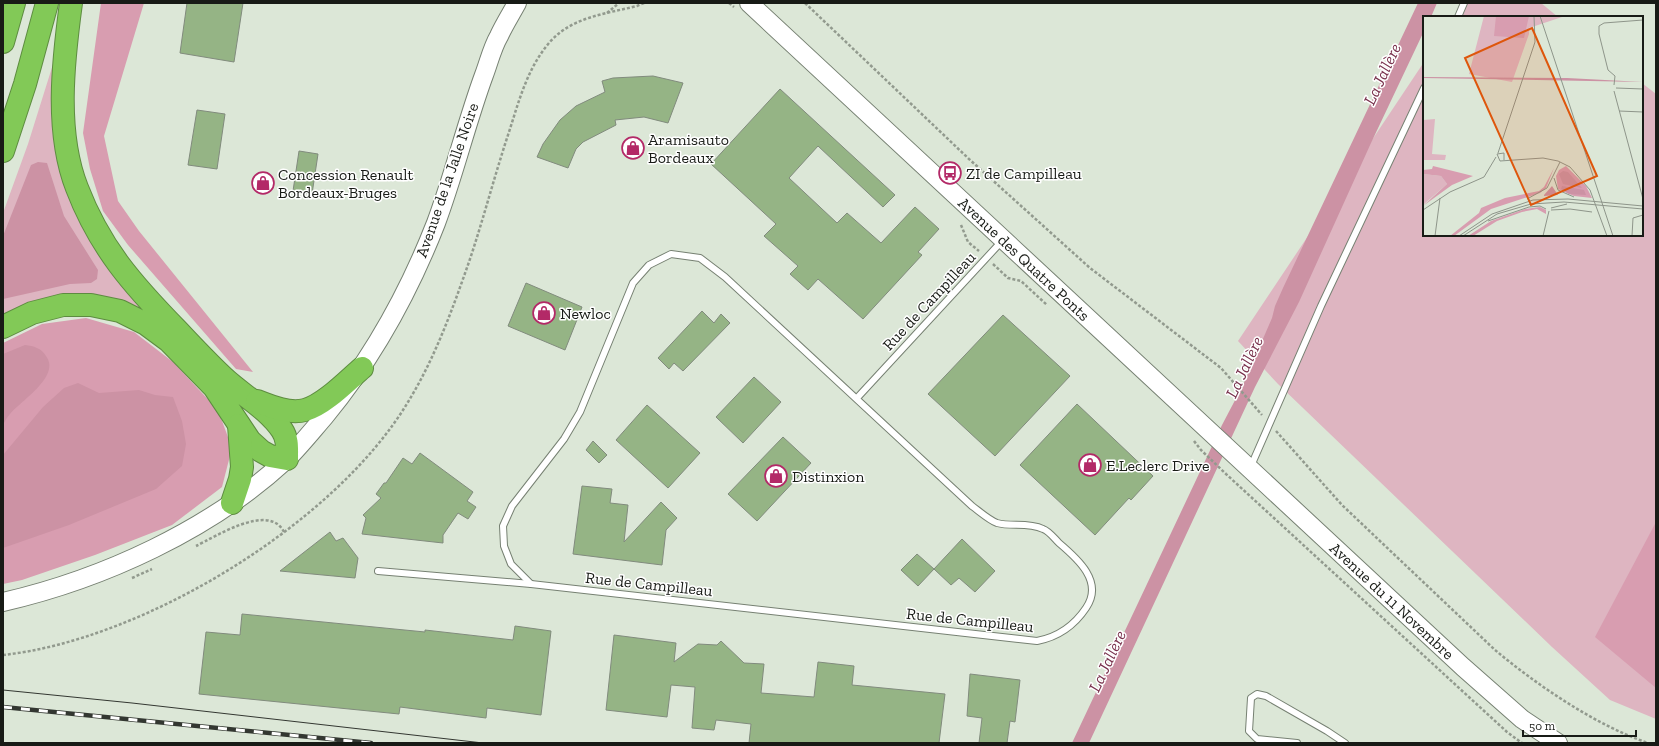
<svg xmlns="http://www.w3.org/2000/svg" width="1659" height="746" font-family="'Zilla Slab',serif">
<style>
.green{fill:#deb5c1}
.forest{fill:#d89db0}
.water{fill:#cc92a4}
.building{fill:#95b485;stroke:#818b7d}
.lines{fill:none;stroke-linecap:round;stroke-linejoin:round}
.lane-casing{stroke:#768072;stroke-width:8}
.secondary-casing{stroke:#768072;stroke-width:20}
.highway-casing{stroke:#5d8c40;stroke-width:24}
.path{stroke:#929a8e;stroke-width:2.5;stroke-dasharray:3 2;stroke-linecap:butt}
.lane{stroke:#fff;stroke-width:6}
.secondary{stroke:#fff;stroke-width:18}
.highway{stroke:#82c957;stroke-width:22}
.tram{stroke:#333731;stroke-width:1}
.rail-casing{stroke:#333731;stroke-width:4.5}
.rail{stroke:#fff;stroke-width:3;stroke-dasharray:9;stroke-linecap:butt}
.labels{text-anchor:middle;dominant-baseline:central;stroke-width:3;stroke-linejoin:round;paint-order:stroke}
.poi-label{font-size:16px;fill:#181b16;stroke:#fff;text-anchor:start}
.street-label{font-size:16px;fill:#181b16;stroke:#fff}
.water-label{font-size:17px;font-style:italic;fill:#78314c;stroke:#fff}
.inset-road{fill:none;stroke:#8e958a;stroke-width:1}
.view{fill:#de560c;fill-opacity:0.15;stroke:#de560c;stroke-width:2}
.inset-edge{fill:none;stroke:#181b16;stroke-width:2}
</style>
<rect width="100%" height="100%" fill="#dce7d7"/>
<g class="green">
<polygon points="1463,3 1541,3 1558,17 1454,17"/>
<polygon points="54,61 53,126 61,171 151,316 115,298 77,294 41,300 3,315 3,213 28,144"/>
<polygon points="1424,62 1424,235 1642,235 1642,83 1656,94 1656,719 1610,700 1552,647 1278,384 1238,341"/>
</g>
<g class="forest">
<polygon points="101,3 144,3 104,136 118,201 139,231 253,372 236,369 128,245 103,211 90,169 83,133"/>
<polygon points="86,318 134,332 173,362 218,410 232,448 222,487 172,525 95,555 22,580 3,584 3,343 42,324"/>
<polygon points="1656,522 1656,688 1595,637"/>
</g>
<g class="water">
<polygon points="1418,3 1437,3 1431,17 1424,17 1424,31 1371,143 1299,302 1255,387 1089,743 1072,743 1222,425 1243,385 1272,318 1275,306 1283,288"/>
<polygon points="38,162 47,163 64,216 98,270 97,279 91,283 70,284 3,299 3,236 31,165"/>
<path d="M25 345C34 346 41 348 46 356 61 376 22 400 10 414 7 417 5 421 3 425V354Z"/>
<polygon points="78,383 99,393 139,390 155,395 173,397 182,421 186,444 182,466 156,489 69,525 3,548 3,455 43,407 64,388"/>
</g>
<g class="building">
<polygon points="187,3 243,3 234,62 180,53"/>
<polygon points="653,76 683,83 668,123 644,117 615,120 616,125 583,142 576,149 568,168 537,157 543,144 560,120 576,106 605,92 602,81 613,78"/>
<polygon points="780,89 895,195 883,207 818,146 789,178 837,223 847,213 881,243 915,207 939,229 918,252 922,255 863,319 818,279 808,290 790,274 798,266 764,236 776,224 711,164"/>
<polygon points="197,110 225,114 217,169 188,165"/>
<polygon points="299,151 318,154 312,194 293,191"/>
<polygon points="526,283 582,307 565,350 508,326"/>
<polygon points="702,311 714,323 721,314 730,323 683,371 674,363 669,369 658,358"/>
<polygon points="1003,315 1070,376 995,456 928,394"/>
<polygon points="754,377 781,402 743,443 716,417"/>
<polygon points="1077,404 1153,476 1131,500 1129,498 1095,535 1020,465"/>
<polygon points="647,405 700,453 668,488 616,440"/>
<polygon points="783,437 811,463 757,521 728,494"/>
<polygon points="593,441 607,455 599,463 586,450"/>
<polygon points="420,453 473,492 467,501 476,507 468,519 458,513 443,535 443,543 362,534 366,518 363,515 381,498 376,494 384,483 386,483 403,458 412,464"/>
<polygon points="582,486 612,489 610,503 628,505 624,542 661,502 677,518 666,530 662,565 573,554"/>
<polygon points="330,532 336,541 343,538 358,558 355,578 280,571"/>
<polygon points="962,539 995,571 975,592 959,578 951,585 934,569"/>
<polygon points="917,554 934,569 918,586 901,570"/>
<polygon points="242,614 425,632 425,630 513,640 515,626 551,631 541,715 487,708 486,718 400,707 399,714 199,694 206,632 240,635"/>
<polygon points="614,635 676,643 674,662 698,644 717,645 721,641 744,663 764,664 761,693 814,697 818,662 854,666 852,685 945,694 939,743 749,743 751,724 716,720 714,730 692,728 695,687 671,685 667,717 606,710"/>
<polygon points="970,674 1020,680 1015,722 1010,721 1007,743 979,743 982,718 967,716"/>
</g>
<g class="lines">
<g class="lane-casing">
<g id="lane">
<polyline points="1458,17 1464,3"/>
<path d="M671 254 700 258 725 277 972 506C979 511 989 520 997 523 1011 527 1028 522 1043 529 1049 531 1054 538 1059 543 1078 559 1104 582 1086 608 1074 626 1058 637 1037 641L531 584 511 564 504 546 503 526 512 506 564 439 580 412 633 283 649 265Z"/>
<polyline points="857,398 1002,241"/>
<polyline points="1251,466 1321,306 1424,88"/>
<polyline points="378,571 531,584"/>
<polyline points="1297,743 1257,739 1249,731 1251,698 1257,694 1266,696 1327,731 1345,743"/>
</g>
</g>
<g class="secondary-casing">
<g id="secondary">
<polyline points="749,3 1463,667 1522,719 1558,743"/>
<path d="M3 602C103 579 210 530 286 460 300 446 312 431 325 416 372 359 409 292 436 223 454 175 466 124 484 75 489 62 492 48 499 36 504 25 511 14 517 3"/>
</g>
</g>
<g class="highway-casing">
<g id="highway">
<polyline points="3,42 14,3"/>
<polyline points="3,151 25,84 47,3"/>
<path d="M3 327 32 313 63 305H91L120 311 146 324 169 341 214 387 250 441 261 451 270 456 287 459C287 448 288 439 282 430 267 408 242 395 223 377 207 362 192 346 177 330 133 285 100 248 77 188 55 132 63 62 71 3"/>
<path d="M257 401C272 407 290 414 305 410 324 405 348 380 362 368"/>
<polyline points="232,503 240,479 242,467 239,425"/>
</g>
</g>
<g class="path">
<polyline points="729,3 734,7"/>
<polyline points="805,3 969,159 1090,268 1221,368 1262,415"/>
<polyline points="607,13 619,3"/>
<polyline points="961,225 968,242 979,251"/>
<polyline points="993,264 1008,278 1021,281 1047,305"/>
<path d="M1276 431 1342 505 1495 650C1537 685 1595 725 1648 743"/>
<polyline points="1194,441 1201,450 1226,474 1507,732 1522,743"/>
<path d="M196 546C215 537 269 502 284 532"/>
<polyline points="132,578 152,569"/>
<path d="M3 655C143 640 335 524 408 402 435 358 453 308 470 259 484 217 495 174 509 132 519 101 527 69 549 43 571 17 605 14 637 6L644 3"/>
</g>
<use href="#lane" class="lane"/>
<use href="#secondary" class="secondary"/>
<use href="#highway" class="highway"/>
<polyline class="tram" points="3,690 132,703 483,743"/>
<g class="rail-casing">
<polyline id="rail" points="3,707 371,743"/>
</g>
<use href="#rail" class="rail"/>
</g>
<defs>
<g id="shop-ring" transform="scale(1.15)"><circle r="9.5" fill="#fff" stroke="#b32967" stroke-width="1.5"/><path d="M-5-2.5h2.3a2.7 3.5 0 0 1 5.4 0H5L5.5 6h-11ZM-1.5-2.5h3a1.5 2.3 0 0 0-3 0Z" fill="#b32967"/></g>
<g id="bus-ring" transform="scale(1.15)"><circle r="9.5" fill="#fff" stroke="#b32967" stroke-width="1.5"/><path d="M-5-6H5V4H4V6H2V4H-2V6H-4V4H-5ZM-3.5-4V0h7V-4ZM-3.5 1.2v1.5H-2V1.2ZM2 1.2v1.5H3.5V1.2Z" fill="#b32967"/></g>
</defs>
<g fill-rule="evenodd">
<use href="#shop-ring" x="633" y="148"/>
<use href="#bus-ring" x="950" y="173"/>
<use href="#shop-ring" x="263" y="183"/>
<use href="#shop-ring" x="544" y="313"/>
<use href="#shop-ring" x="1090" y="465"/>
<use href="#shop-ring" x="776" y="476"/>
</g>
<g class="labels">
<g class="poi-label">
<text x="648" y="139">Aramisauto<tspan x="648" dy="18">Bordeaux</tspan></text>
<text x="966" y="173">ZI de Campilleau</text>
<text x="278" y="174">Concession Renault<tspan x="278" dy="18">Bordeaux-Bruges</tspan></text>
<text x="560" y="313">Newloc</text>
<text x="1106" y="465">E.Leclerc Drive</text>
<text x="792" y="476">Distinxion</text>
</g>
<g class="street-label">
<text transform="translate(447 180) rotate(-71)">Avenue de la Jalle Noire</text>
<text transform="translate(1024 259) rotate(43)">Avenue des Quatre Ponts</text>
<text transform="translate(929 301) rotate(-47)">Rue de Campilleau</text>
<text transform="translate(649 584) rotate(6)">Rue de Campilleau</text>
<text transform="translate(1392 601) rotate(43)">Avenue du 11 Novembre</text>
<text transform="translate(970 620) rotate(6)">Rue de Campilleau</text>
</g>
<g class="water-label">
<text transform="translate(1382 74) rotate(-65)">La Jallère</text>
<text transform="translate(1244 367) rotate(-65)">La Jallère</text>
<text transform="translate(1107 661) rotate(-65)">La Jallère</text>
</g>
</g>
<g transform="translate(1423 16)">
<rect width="220" height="220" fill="#dce7d7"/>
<path d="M61 0H142L106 12V18L89 66 46 58ZM12 103 9 138 23 139 22 144H0V104ZM0 158 18 160 24 168 0 189Z" fill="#deb5c1"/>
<path d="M73 0H106L101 22 71 20ZM10 150 50 160 29 169 0 190 24 168 18 160 0 158V154L9 153ZM143 150 163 170 169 182 151 180 135 173 133 160 136 154ZM131 152 123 172 117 177 68 193 31 220H27L56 197 58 192 82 182 116 175 121 171ZM117 191 123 194V198L114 193 99 196 74 205 50 220H45L68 205 102 193Z" fill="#d89db0"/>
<path d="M0 61 144 62 220 66 0 62ZM140 155 145 156 159 172 140 168 136 158ZM129 170 135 179 121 180V179ZM139 170 161 174 163 179 146 178 138 173Z" fill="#cc92a4"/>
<path class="inset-road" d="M117 0 190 220M191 69 192 60 185 54 176 18V10L181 7 220 4M193 72 220 73M191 75 220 183M196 95 220 96M75 137 112 26 111 0M81 144V137L74 138 77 145 120 142 135 145 147 151 167 174 184 220M131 162 135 174 151 181M104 183 124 172 137 146M128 192 144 188M0 194 27 176 61 161 73 141M128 194 147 193 169 196M65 205 106 191 117 190 123 193M12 220 17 182M36 220 69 198 110 184 145 183 220 190M40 220 74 198 108 188 141 186 220 193M120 220 126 195M209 220 210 202 220 199"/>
<path class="view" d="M109 12 174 160 108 189 42 42Z"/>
<rect width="220" height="220" class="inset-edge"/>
</g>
<rect width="1659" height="746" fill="none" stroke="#181b16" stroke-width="8"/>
<path d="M1523 730v6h113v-6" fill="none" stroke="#181b16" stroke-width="2"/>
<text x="1529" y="730" font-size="12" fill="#181b16" stroke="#ffffff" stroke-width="3" paint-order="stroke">50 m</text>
</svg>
